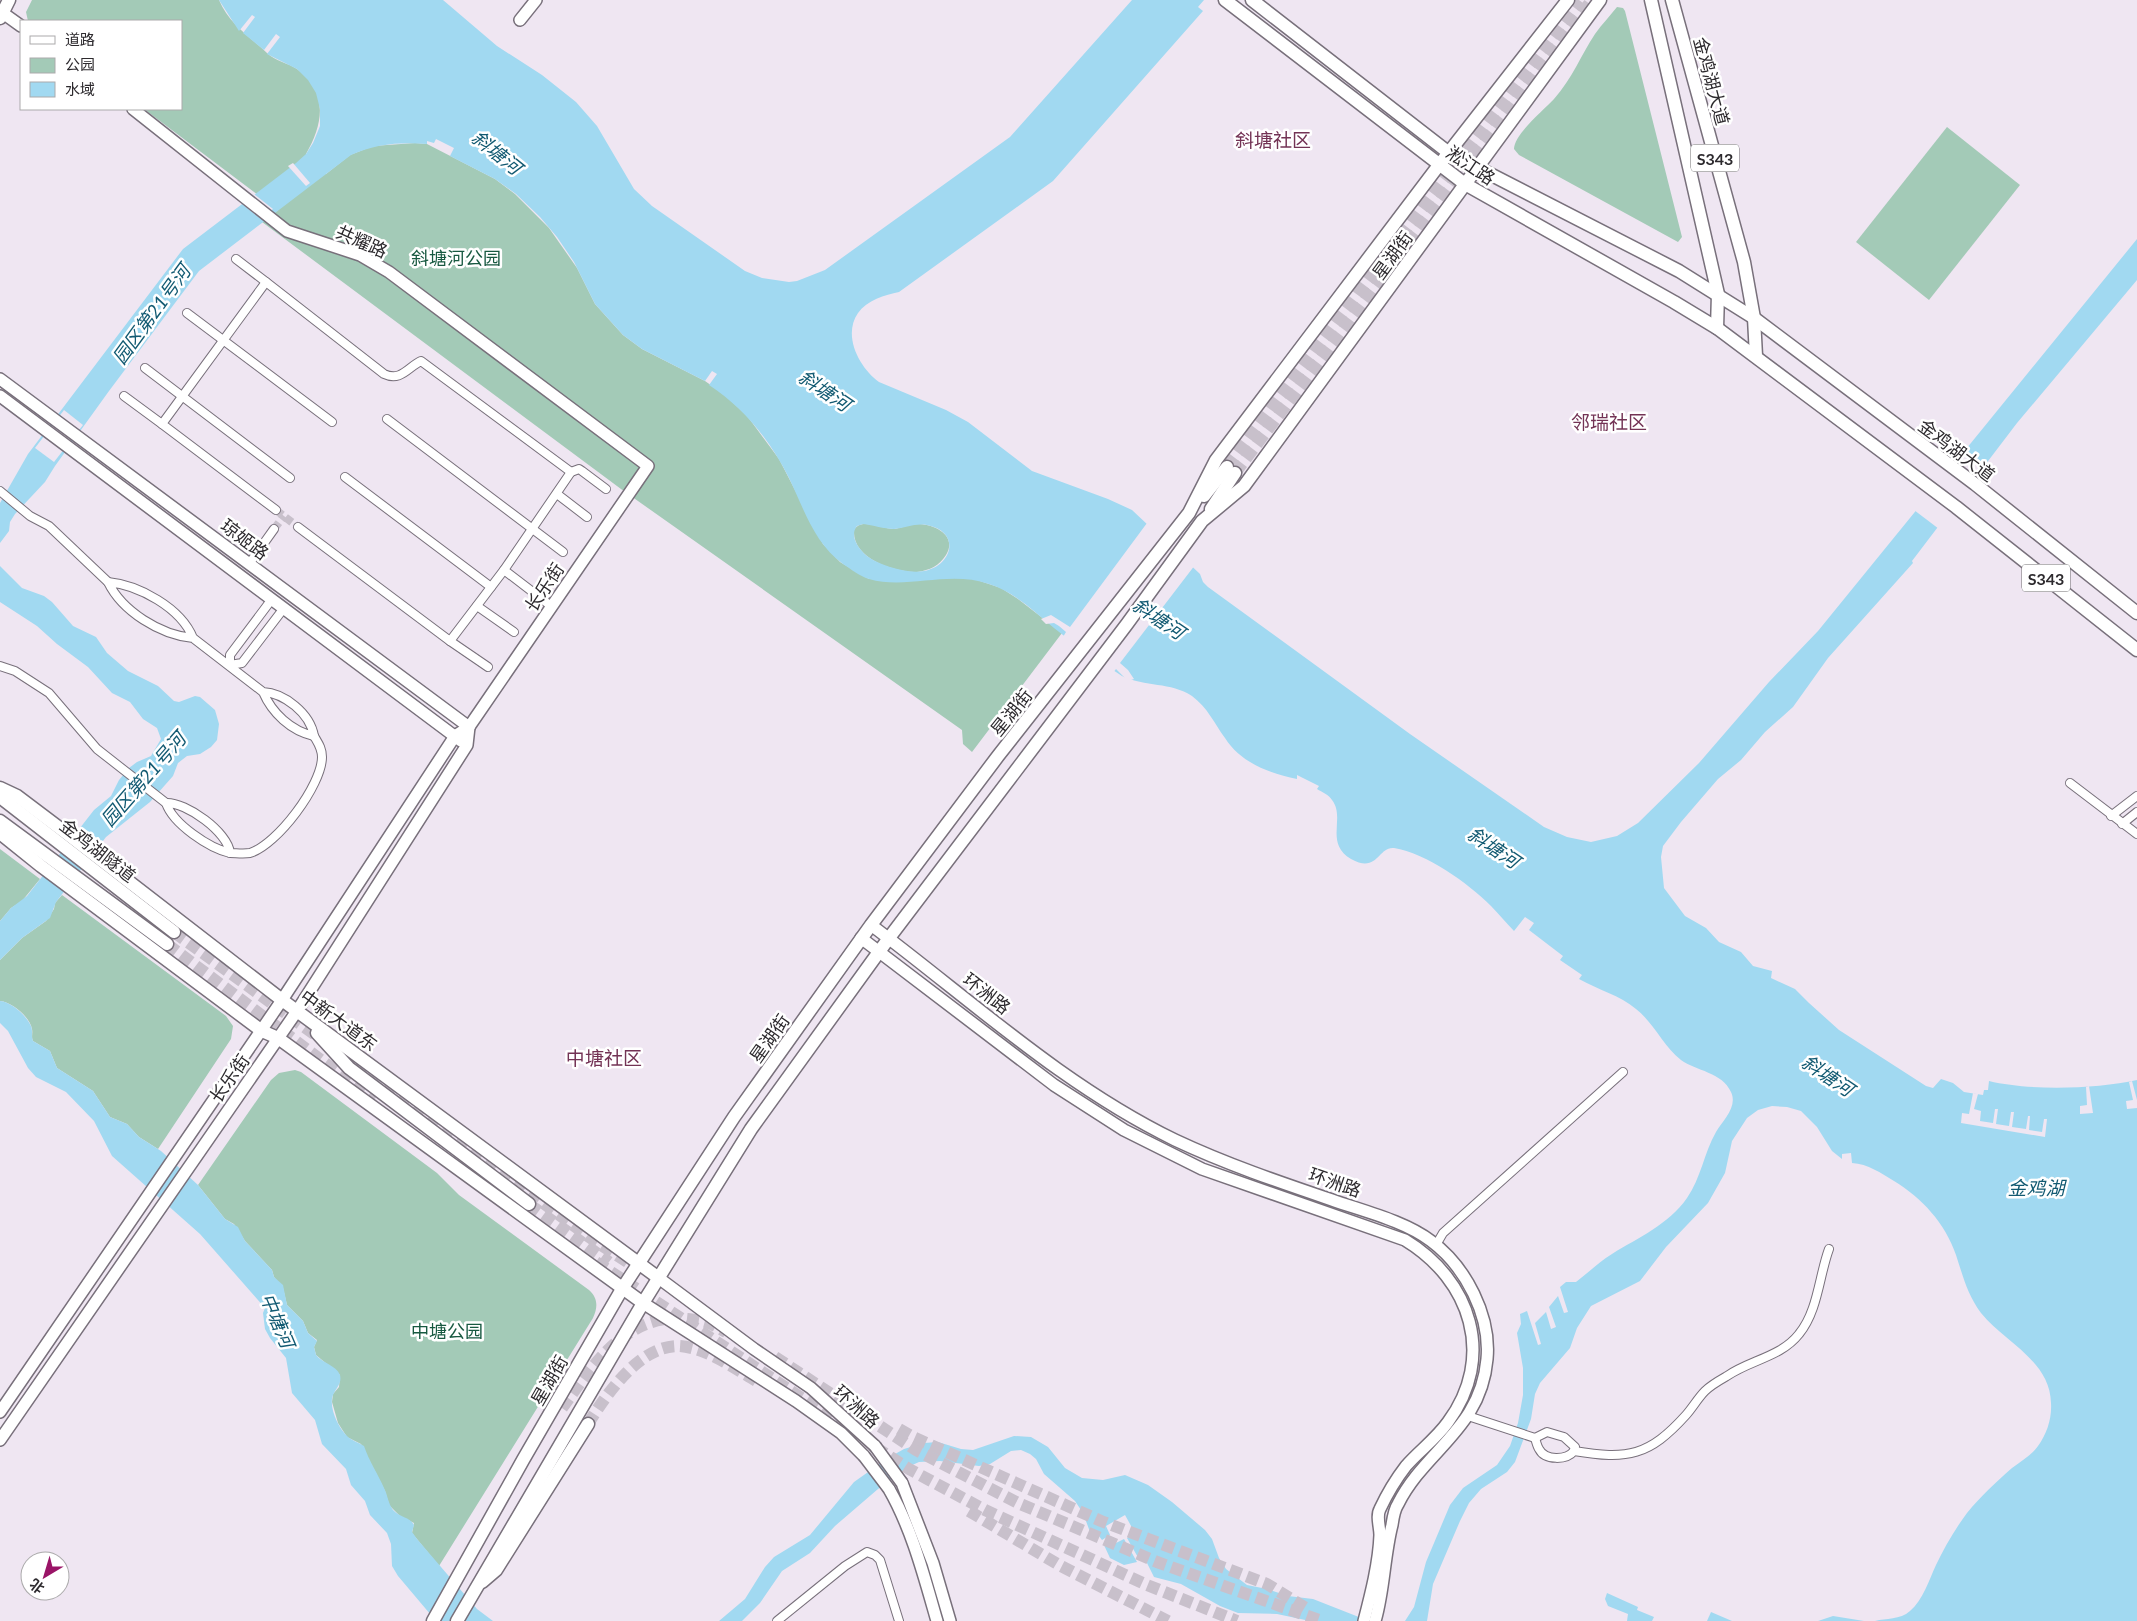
<svg xmlns="http://www.w3.org/2000/svg" width="2137" height="1621" font-family="Lato,'Noto Sans SC',sans-serif">
<style>
.green{fill:#a3cab7}
.water{fill:#a1d9f1;fill-rule:evenodd}
.pier{fill:#efe6f2}
.lines{fill:none;stroke-linecap:round;stroke-linejoin:round}
.street-tunnel{stroke:#c8c0cb;stroke-width:8;stroke-dasharray:8 4;stroke-linecap:butt}
.primary-tunnel{stroke:#c8c0cb;stroke-width:12;stroke-dasharray:12 6;stroke-linecap:butt}
.street-casing{stroke:#78707b;stroke-width:10}
.secondary-casing{stroke:#78707b;stroke-width:14}
.primary-casing{stroke:#78707b;stroke-width:15}
.street{stroke:#fff;stroke-width:8}
.secondary{stroke:#fff;stroke-width:11}
.primary{stroke:#fff;stroke-width:12}
.secondary-bridge-casing{stroke:#78707b;stroke-width:14;stroke-linecap:butt}
.secondary-bridge{stroke:#fff;stroke-width:11}
.labels{text-anchor:middle;dominant-baseline:central;stroke-width:5;stroke-linejoin:round;paint-order:stroke}
.shield{fill:#fff;stroke:#6c6a6d;stroke-width:1}
.shield-label{font-size:16px;font-weight:bold;fill:#2d2a2e}
.street-label{font-size:18px;fill:#2d2a2e;stroke:#fff}
.park-label{font-size:18px;fill:#185941;stroke:#fff}
.neighbourhood-label{font-size:19px;fill:#733355;stroke:#fff}
.water-label{font-size:19px;font-style:italic;fill:#125a72;stroke:#fff}
</style>
<rect width="100%" height="100%" fill="#efe6f2"/>
<g class="green">
<path d="M32 0H219C229 24 249 36 267 53 275 61 288 63 297 69 329 92 323 125 306 154L326 174 350 155 373 146 415 143 427 144 495 179 515 194 549 228 577 268 595 304 623 335 642 349 705 381 725 395 748 417 779 459 823 544 840 562 869 579 914 572C891 571 852 558 854 530 861 517 882 529 894 529 902 528 909 524 917 524 934 524 958 535 946 555 939 566 930 570 917 572L945 578H971L1001 588 1018 599 1062 633 972 752 963 744 962 730 621 489 262 222 278 210 144 109H181V21H28L26 12Z"/>
<path d="M1617 7 1623 8 1625 11 1682 237 1678 242 1519 155 1514 149C1514 134 1544 110 1554 99 1572 79 1581 55 1595 34 1602 24 1610 16 1617 7Z"/>
<polygon points="1947,127 2020,185 1929,300 1856,242"/>
<polygon points="0,849 40,879 22,901 11,908 0,921"/>
<path d="M62 895 226 1016 233 1026 231 1039 158 1149 139 1137 127 1124 110 1117 93 1091 57 1068 50 1051 33 1041C31 1037 33 1034 32 1029 30 1017 12 1002 0 1001V960L22 938 46 921 54 909 55 903Z"/>
<path d="M295 1070 301 1072 437 1173 459 1195 589 1290C598 1298 598 1307 593 1318L439 1566 412 1533 414 1523 400 1516 389 1505 385 1491 361 1444 347 1437 338 1423 332 1402 333 1394 339 1387 340 1375 316 1355 314 1347 317 1340 308 1333 303 1321 287 1305 283 1288 274 1277 272 1270 245 1241 234 1224 225 1219 198 1185 271 1080 279 1073Z"/>
</g>
<g class="water">
<path d="M219 0H443L497 46 542 75 576 102 597 126 634 189 652 206 745 271 762 278 789 282 797 281 825 270 1010 137 1132 0H1204L1198 7 1203 11 1053 181 899 292C885 295 867 300 858 313 842 336 860 368 879 382L946 410 968 422 1032 471 1108 499 1132 510 1200 574 1203 582 1208 587 1410 734 1544 827 1567 837 1591 842 1617 836 1638 823 1699 763 1769 682 1818 631 2137 239V280L2017 423 1912 561 1913 563 1828 658 1793 707 1765 732 1741 760 1718 779 1681 822 1663 846 1661 857 1664 888 1685 916 1706 928 1719 942 1741 952 1753 966 1772 971 1771 978 1795 989 1809 1003 1839 1030 1926 1086 1933 1088 1941 1079 1953 1083 1964 1092 1983 1095 1984 1090H1988L1989 1081C2030 1091 2096 1089 2137 1080V1621H1875C1886 1618 1900 1620 1910 1611 1923 1600 1929 1580 1936 1565 1944 1548 1955 1529 1967 1513 1980 1497 1996 1482 2012 1468 2021 1461 2032 1455 2038 1446 2047 1434 2052 1418 2051 1403 2050 1360 2004 1342 1981 1313 1967 1294 1963 1276 1956 1255 1945 1223 1922 1198 1894 1181 1881 1173 1868 1164 1852 1163L1851 1153 1842 1154V1159L1832 1151 1817 1127 1801 1111 1787 1107 1772 1106 1758 1110 1747 1118 1732 1141 1725 1173 1708 1203 1666 1247 1640 1281 1591 1306 1577 1328 1570 1348 1540 1383 1535 1394 1531 1419 1515 1462 1507 1472 1481 1489 1469 1503 1460 1521 1433 1584 1427 1621H1405L1414 1607 1426 1562 1450 1505 1463 1488 1497 1465 1510 1446 1518 1423 1523 1395V1368L1517 1333 1521 1324 1520 1314 1527 1311 1538 1345 1541 1344 1535 1323 1546 1312 1551 1329 1556 1327 1549 1307 1558 1296 1564 1313 1568 1312 1560 1287 1566 1282H1576C1588 1273 1599 1262 1612 1254 1639 1237 1668 1225 1687 1198 1701 1178 1704 1153 1716 1132 1723 1120 1738 1107 1731 1092 1722 1072 1696 1071 1681 1060 1663 1046 1654 1023 1636 1009 1620 995 1598 990 1579 979L1582 975 1560 960 1563 956 1529 930 1534 923 1525 917 1514 931C1506 923 1499 914 1491 906 1468 883 1426 853 1394 848 1378 846 1378 874 1351 859 1324 843 1346 818 1332 800 1329 795 1322 792 1317 789L1319 786 1297 775V779C1269 773 1241 763 1225 738 1214 723 1208 708 1192 696 1171 682 1145 687 1122 676 1099 661 1075 645 1054 628 1034 611 1014 592 989 584 948 570 907 590 869 579 859 576 851 569 843 564 814 543 804 509 789 478 770 440 744 408 709 385L717 374 712 371 705 381 642 349 623 335 595 304 574 262 557 237 540 217 516 194 495 179 450 156 454 148 436 139 434 143 427 141V144C399 142 376 144 351 155L199 271 109 391 55 466 45 482 15 514 10 522 9 531 0 543V503L28 454 183 249 296 163 306 154 313 143 320 126V109L316 93 308 80 297 69 267 54 280 37 276 34 264 50 243 33 255 17 252 15 239 31ZM863 524C873 525 884 529 894 529 905 528 915 523 927 525 962 532 952 566 924 571 912 573 901 570 890 567 879 563 868 559 861 550 855 543 851 533 857 526Z"/>
<polygon points="0,566 22,588 44,596 52,602 73,626 96,637 107,653 128,671 158,686 174,701 179,702 195,696 200,697 215,710 219,724 217,740 211,747 200,754 187,756 178,763 173,776 150,802 106,837 56,902 50,918 22,938 0,960 0,921 11,908 27,896 94,810 111,796 119,780 129,768 137,762 151,756 161,739 157,728 143,719 130,702 112,693 88,667 57,644 37,626 0,602"/>
<path d="M0 1001C11 1002 26 1015 31 1026 33 1031 31 1036 33 1041L50 1051 57 1068 93 1091 110 1117 127 1124 139 1137 161 1151 198 1185 225 1219 238 1227 245 1241 272 1270 274 1277 283 1285 287 1305 303 1321 308 1333 317 1341 314 1347 316 1355C322 1363 336 1365 340 1375 342 1383 337 1387 334 1393 327 1405 338 1427 347 1436 352 1441 358 1442 364 1446 369 1461 378 1474 384 1488 388 1496 388 1503 393 1510 399 1517 410 1517 414 1525L412 1532 417 1539 477 1609 493 1621H436L398 1576 392 1566 391 1544 387 1533 370 1515 365 1501 351 1485 346 1469 322 1444 315 1420 292 1393 286 1358 270 1338 265 1329 263 1313 265 1308 200 1234 112 1156 94 1121 66 1092 36 1077 28 1068 8 1031 0 1023Z"/>
<polygon points="1014,1436 1031,1437 1048,1447 1065,1468 1082,1478 1103,1480 1125,1475 1148,1485 1172,1502 1205,1530 1212,1539 1219,1558 1226,1569 1247,1585 1267,1589 1288,1596 1313,1599 1369,1621 1310,1621 1277,1614 1238,1613 1220,1606 1181,1584 1154,1577 1145,1559 1140,1561 1127,1538 1135,1533 1125,1515 1106,1526 1110,1535 1102,1540 1099,1536 1093,1540 1083,1513 1075,1501 1044,1474 1036,1459 1030,1454 1021,1450 1011,1451 990,1464 979,1466 940,1461 919,1462 908,1467 878,1489 835,1526 810,1553 782,1571 760,1603 742,1621 719,1621 745,1599 765,1567 774,1557 810,1535 854,1482 888,1458 904,1449 924,1443 938,1442 961,1449 973,1450"/>
<polygon points="1114,1539 1116,1543 1124,1539 1137,1562 1124,1565 1110,1558 1104,1545"/>
<polygon points="1607,1593 1638,1607 1637,1610 1654,1617 1652,1621 1627,1621 1628,1614 1608,1606 1605,1599"/>
<polygon points="1711,1612 1732,1621 1707,1621"/>
<polygon points="1833,1616 1864,1621 1818,1621"/>
</g>
<g class="pier">
<polygon points="293,163 310,183 306,186 288,166"/>
<polygon points="254,194 273,209 261,219 241,203"/>
<polygon points="64,410 83,425 54,462 35,448"/>
<polygon points="1964,449 1988,467 1939,529 1914,510"/>
<polygon points="1147,523 1163,535 1195,565 1120,663 1128,670 1134,679 1128,681 1116,669 1113,673 1063,637 1066,632 1059,626 1054,623 1046,624 1041,619 1051,615 1070,627"/>
<polygon points="2132,1081 2137,1100 2137,1108 2127,1109 2126,1101 2133,1100 2129,1082"/>
<polygon points="2089,1086 2093,1113 2080,1114 2080,1106 2087,1105 2086,1087"/>
<polygon points="1973,1093 1978,1094 1974,1109 1981,1111 1980,1121 1993,1123 1995,1109 1998,1109 1996,1124 2009,1126 2011,1112 2014,1112 2012,1127 2026,1129 2028,1116 2030,1116 2029,1130 2042,1132 2044,1119 2047,1119 2045,1137 1961,1123 1962,1113 1969,1114"/>
</g>
<g class="lines">
<g class="street-tunnel">
<polyline points="276,510 298,527"/>
<polyline points="274,529 284,516"/>
</g>
<g class="primary-tunnel">
<polyline points="1227,467 1579,0"/>
<polyline points="1235,473 1592,0"/>
<polyline points="174,932 325,1042"/>
<polyline points="167,944 374,1100"/>
<polyline points="341,1054 592,1239 632,1265"/>
<polyline points="529,1204 609,1262"/>
<polyline points="596,1262 859,1436"/>
<polyline points="775,1357 916,1450 1018,1503 1157,1562 1322,1621"/>
<path d="M562 1408C593 1365 627 1312 687 1319 693 1320 700 1320 706 1322 713 1324 720 1329 726 1332"/>
<path d="M588 1424C606 1395 639 1346 678 1346 685 1346 697 1349 704 1352 722 1359 741 1372 758 1382"/>
<polyline points="899,1429 913,1437 1101,1521 1267,1584 1309,1610"/>
<polyline points="875,1447 909,1469 985,1510 1147,1585 1237,1621"/>
<polyline points="969,1511 1059,1565 1168,1621"/>
</g>
<g class="street-casing">
<g id="street">
<polyline points="236,259 266,282"/>
<polyline points="187,313 332,422"/>
<polyline points="145,368 290,478"/>
<polyline points="124,396 162,424"/>
<polyline points="387,419 563,552"/>
<polyline points="571,472 579,469 582,471 606,489"/>
<polyline points="345,477 491,587"/>
<polyline points="0,491 30,516 49,526 108,582"/>
<polyline points="557,494 587,517"/>
<path d="M276 510 162 424 266 282 384 374C401 382 408 367 421 361L571 472 504 570 551 606"/>
<polyline points="298,527 450,641 504,570"/>
<polyline points="249,564 274,529"/>
<polyline points="272,599 230,655 230,665 242,663 284,608"/>
<polyline points="477,606 514,632"/>
<path d="M193 638C160 635 122 611 108 582 139 585 181 608 193 638L263 692C272 713 291 731 314 736 310 713 284 693 263 692"/>
<polyline points="450,641 488,667"/>
<polyline points="0,666 15,671 49,693 97,749 166,803"/>
<polyline points="2070,783 2137,834"/>
<polyline points="2111,816 2137,796"/>
<polyline points="2122,824 2137,812"/>
<path d="M230 853C209 848 173 824 166 803 186 802 228 832 230 853 236 853 243 854 250 853 277 845 322 785 322 757 322 748 318 743 314 736"/>
<polyline points="1436,1245 1443,1233 1623,1072"/>
<polyline points="1468,1416 1535,1438 1547,1432 1557,1435 1564,1437 1575,1447 1574,1451"/>
<path d="M1535 1438C1536 1441 1537 1446 1539 1449 1545 1461 1567 1460 1574 1451"/>
<path d="M1574 1451C1628 1460 1649 1456 1686 1415 1693 1407 1698 1398 1705 1391 1711 1385 1720 1380 1727 1376 1750 1360 1781 1357 1799 1334 1818 1311 1819 1276 1829 1249"/>
<polyline points="777,1621 845,1566 867,1552 875,1555 880,1560 899,1621"/>
</g>
</g>
<g class="secondary-casing">
<g id="secondary">
<polyline points="0,11 21,26"/>
<polyline points="520,20 536,0"/>
<polyline points="0,379 469,727"/>
<polyline points="0,396 461,741"/>
<path d="M871 925C970 999 1062 1085 1175 1140 1226 1164 1279 1182 1332 1200 1363 1211 1405 1221 1431 1241 1466 1267 1491 1316 1487 1359 1481 1429 1425 1450 1398 1504 1394 1510 1393 1518 1392 1525 1384 1556 1384 1591 1375 1621"/>
<path d="M861 938 1054 1085 1124 1130 1202 1169 1405 1240C1471 1280 1496 1357 1448 1422 1436 1439 1419 1451 1406 1466 1396 1479 1387 1494 1380 1509 1376 1516 1380 1527 1380 1535 1379 1563 1371 1594 1364 1621"/>
<polyline points="660,1279 754,1349 811,1388 875,1446"/>
<polyline points="643,1303 796,1401 841,1433 864,1456"/>
<polyline points="0,1412 282,1000 455,736 469,727 648,466 389,272 360,255 287,231 133,109"/>
<polyline points="0,1440 297,1011 467,745 469,727"/>
<polyline points="902,1483 933,1563 950,1621"/>
<path d="M889 1489C912 1529 924 1576 937 1621"/>
</g>
</g>
<g class="primary-casing">
<g id="primary">
<polyline points="1225,0 1465,184 1674,302 1717,328 1956,507 2137,650"/>
<polyline points="1252,0 1449,153 1679,271 1754,318 1975,484 2137,613"/>
<polyline points="1651,0 1718,294 1717,328"/>
<polyline points="1672,0 1744,262 1754,318 1756,356"/>
<polyline points="0,18 9,0"/>
<polyline points="1204,496 1227,467"/>
<polyline points="1211,509 1235,473"/>
<polyline points="0,788 17,796 66,833 282,1000 660,1279"/>
<polyline points="0,797 174,932"/>
<polyline points="0,821 167,944"/>
<polyline points="0,833 41,866 262,1031 278,1038 643,1303"/>
<polyline points="317,1033 349,1068 529,1204"/>
<polyline points="482,1582 496,1570 588,1424"/>
<polyline points="433,1621 523,1460 622,1289 734,1117 871,925 998,756 1189,513 1216,460 1439,165 1568,0"/>
<polyline points="457,1621 643,1303 751,1129 889,938 1127,624 1202,521 1244,486 1600,0"/>
</g>
</g>
<use href="#street" class="street"/>
<use href="#secondary" class="secondary"/>
<use href="#primary" class="primary"/>
<g class="secondary-bridge-casing">
<g id="secondary-bridge">
<polyline points="875,1446 902,1483"/>
<polyline points="864,1456 889,1489"/>
</g>
</g>
<use href="#secondary-bridge" class="secondary-bridge"/>
</g>
<g class="labels">
<g class="shield">
<rect x="1691" y="144.5" width="48" height="27" rx="4"/>
<rect x="2022" y="564.5" width="48" height="27" rx="4"/>
</g>
<g class="shield-label">
<text x="1715" y="158">S343</text>
<text x="2046" y="578">S343</text>
</g>
<g class="street-label">
<text transform="translate(1712 81) rotate(75)">金鸡湖大道</text>
<text transform="translate(1471 165) rotate(34)">淞江路</text>
<text transform="translate(362 241) rotate(24)">共耀路</text>
<text transform="translate(1392 255) rotate(-54)">星湖街</text>
<text transform="translate(1957 450) rotate(37)">金鸡湖大道</text>
<text transform="translate(245 539) rotate(37)">琼姬路</text>
<text transform="translate(544 587) rotate(-56)">长乐街</text>
<text transform="translate(1011 712) rotate(-51)">星湖街</text>
<text transform="translate(98 850) rotate(38)">金鸡湖隧道</text>
<text transform="translate(987 993) rotate(38)">环洲路</text>
<text transform="translate(339 1020) rotate(36)">中新大道东</text>
<text transform="translate(769 1038) rotate(-55)">星湖街</text>
<text transform="translate(229 1078) rotate(-55)">长乐街</text>
<text transform="translate(1335 1182) rotate(19)">环洲路</text>
<text transform="translate(549 1380) rotate(-60)">星湖街</text>
<text transform="translate(857 1406) rotate(42)">环洲路</text>
</g>
<g class="park-label">
<text x="456" y="258">斜塘河公园</text>
<text x="447" y="1331">中塘公园</text>
</g>
<g class="neighbourhood-label">
<text x="1273" y="139">斜塘社区</text>
<text x="1609" y="421">邻瑞社区</text>
<text x="604" y="1057">中塘社区</text>
</g>
<g class="water-label">
<text transform="translate(497 152) rotate(39)">斜塘河</text>
<text transform="translate(151 314) rotate(-54)">园区第21号河</text>
<text transform="translate(825 390) rotate(34)">斜塘河</text>
<text transform="translate(1159 618) rotate(34)">斜塘河</text>
<text transform="translate(143 779) rotate(-49)">园区第21号河</text>
<text transform="translate(1494 847) rotate(34)">斜塘河</text>
<text transform="translate(1828 1075) rotate(34)">斜塘河</text>
<text x="2036" y="1187">金鸡湖</text>
<text transform="translate(278 1320) rotate(67)">中塘河</text>
</g>
</g>
<rect x="20" y="20" width="162" height="90" fill="#ffffff" stroke="#abaaab"/>
<rect x="30" y="36" width="25" height="8" fill="#ffffff" stroke="#abaaab"/>
<text x="65" y="45" font-size="15" fill="#2d2a2e">道路</text>
<rect x="30" y="58" width="25" height="15" fill="#a3cab7" stroke="#abaaab"/>
<text x="65" y="70" font-size="15" fill="#2d2a2e">公园</text>
<rect x="30" y="82" width="25" height="15" fill="#a1d9f1" stroke="#abaaab"/>
<text x="65" y="95" font-size="15" fill="#2d2a2e">水域</text>
<g transform="translate(45 1576) rotate(218)"><circle r="24" fill="#ffffff" stroke="#abaaab"/>
<path d="M0-4L9 19L0 12L-9 19Z" fill="#9a1467"/>
<text y="-8" font-size="14" font-weight="bold" text-anchor="middle" fill="#2d2a2e">北</text>
</g>
</svg>
